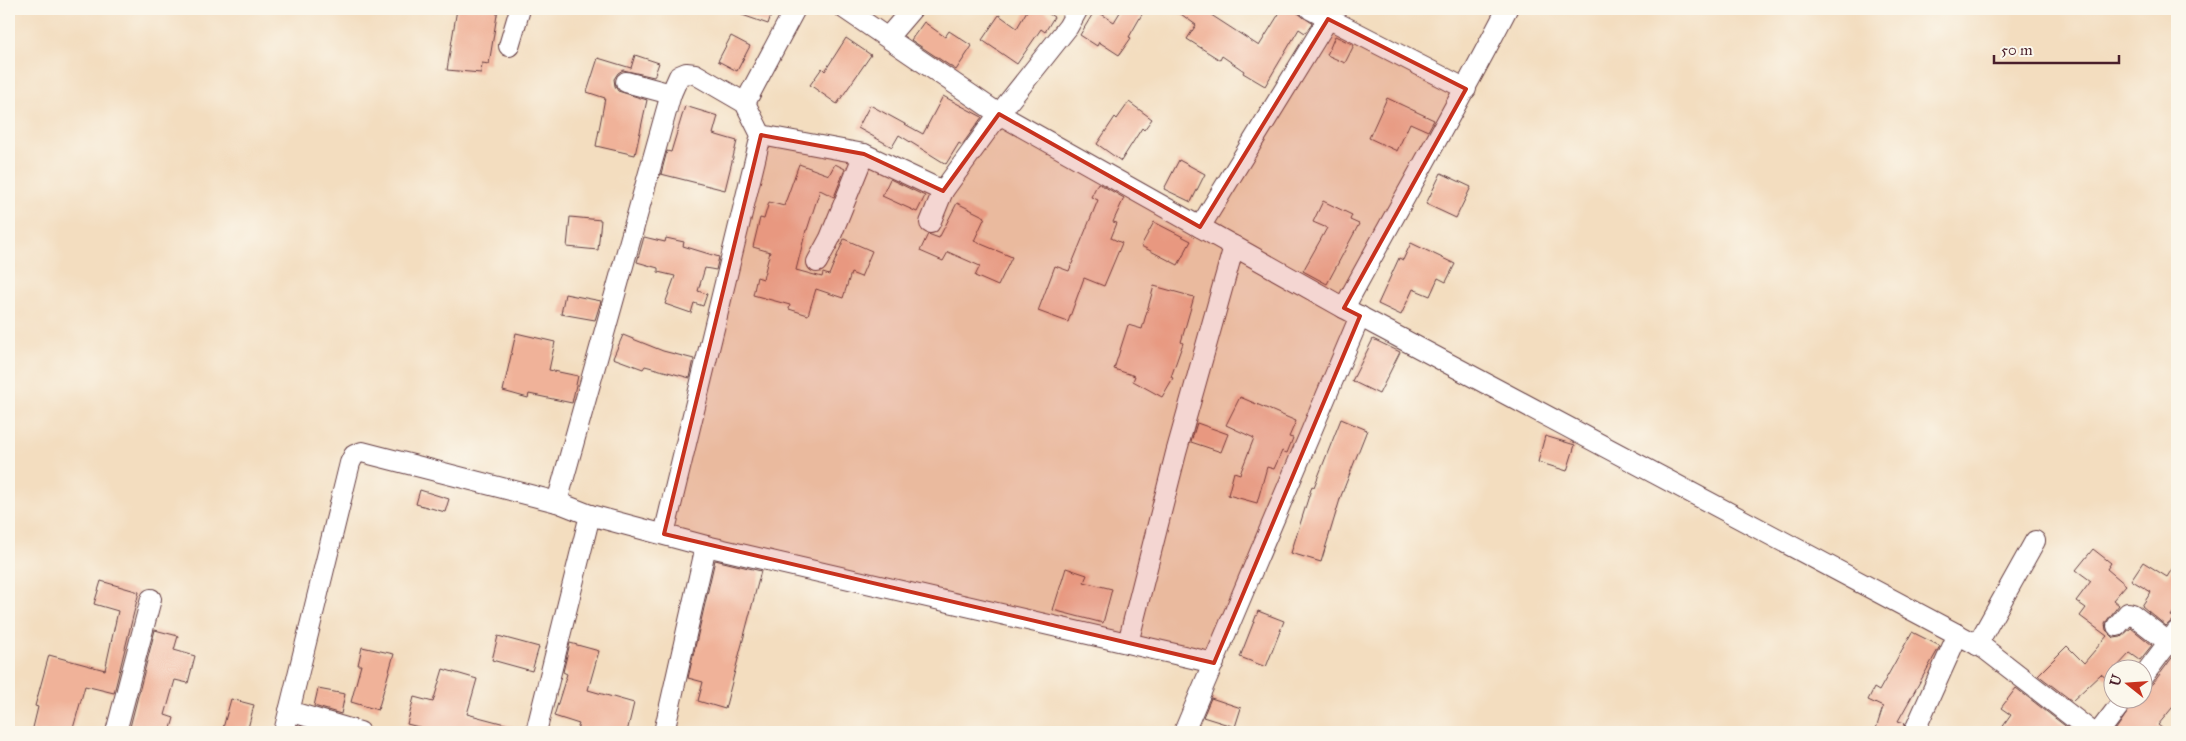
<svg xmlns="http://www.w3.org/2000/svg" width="2186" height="741" font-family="'IM FELL Great Primer',serif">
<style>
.building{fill:#f0b299}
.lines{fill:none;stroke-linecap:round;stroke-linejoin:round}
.minor-casing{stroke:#633c41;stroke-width:22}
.minor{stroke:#fff;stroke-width:20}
.marked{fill:#c8321e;fill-opacity:0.2;stroke:#c8321e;stroke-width:4;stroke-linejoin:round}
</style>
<rect width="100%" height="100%" fill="#fbf7ec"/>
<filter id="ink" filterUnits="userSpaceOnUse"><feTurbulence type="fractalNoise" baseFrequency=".02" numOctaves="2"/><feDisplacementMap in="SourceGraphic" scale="10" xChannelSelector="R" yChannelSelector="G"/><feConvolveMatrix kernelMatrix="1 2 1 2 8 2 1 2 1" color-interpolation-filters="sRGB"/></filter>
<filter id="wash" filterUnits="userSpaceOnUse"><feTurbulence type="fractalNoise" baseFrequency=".0096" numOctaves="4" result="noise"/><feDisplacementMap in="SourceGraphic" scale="20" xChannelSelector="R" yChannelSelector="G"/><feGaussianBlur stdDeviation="1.12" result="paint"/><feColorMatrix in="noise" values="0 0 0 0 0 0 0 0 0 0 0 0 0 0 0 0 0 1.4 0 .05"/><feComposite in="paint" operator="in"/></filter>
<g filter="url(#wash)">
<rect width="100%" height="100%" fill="#f3ddbf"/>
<g id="blocks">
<g class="building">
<polygon points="457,9 498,9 489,64 482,63 481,73 447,70"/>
<polygon points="731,9 773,9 768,24 731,11"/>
<polygon points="1028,9 1041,9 1054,17 1045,32 1041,29 1017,64 982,40 999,15 1017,28"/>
<polygon points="1122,9 1145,9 1129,37 1131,38 1119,55 1099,42 1097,46 1080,35 1095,10 1114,22"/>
<polygon points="1174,9 1202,9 1259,46 1282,9 1292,9 1312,23 1305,33 1299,29 1265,86 1243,73 1244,71 1222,56 1220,60 1187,39 1196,25"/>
<polygon points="924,22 945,37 949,31 972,46 956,70 911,40"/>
<polygon points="731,36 750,46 737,71 718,61"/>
<polygon points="1335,36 1354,45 1345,63 1327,55"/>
<polygon points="846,38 871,55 837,104 810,85 822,68 825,71"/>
<polygon points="635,55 659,63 654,77 623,70 618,73 614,79 615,86 618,91 647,100 635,155 596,146 605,98 587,92 598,58 631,68"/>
<polygon points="943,96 982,117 962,145 959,143 946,164 899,135 892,147 858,128 870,105 923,134"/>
<polygon points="1387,98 1434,120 1428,131 1410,123 1397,151 1369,138"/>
<polygon points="1129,102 1152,119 1144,130 1142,128 1121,161 1097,144 1115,117 1117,119"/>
<polygon points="685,106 718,116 713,134 737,141 725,190 661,174 667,151 671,152"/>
<polygon points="1179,160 1205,174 1191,202 1164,189"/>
<polygon points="799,164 829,175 835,164 845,169 834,197 820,190 807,230 806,230 796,270 822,277 823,273 829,275 844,239 872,251 861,277 851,273 843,298 816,289 808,315 789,309 790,305 753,295 757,277 763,279 770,252 753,247 760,218 764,219 769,202 784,206"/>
<polygon points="1441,173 1471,187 1456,218 1426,204"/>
<polygon points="890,179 925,196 917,212 882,196"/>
<polygon points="1098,183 1124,198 1113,222 1117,223 1111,238 1122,243 1104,286 1084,278 1068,322 1038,311 1055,266 1069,271 1098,200 1091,197"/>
<polygon points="1323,201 1352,215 1350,220 1359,224 1327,284 1303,271 1327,228 1313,222"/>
<polygon points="957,203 985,217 974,241 1012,257 998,286 975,276 980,266 948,252 943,261 920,251 928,234 939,238"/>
<polygon points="570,217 601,220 598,250 567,247"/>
<polygon points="1154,222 1191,241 1178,265 1141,246"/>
<polygon points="644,237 665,242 666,238 684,242 683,246 719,257 716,270 705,268 698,291 707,294 703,306 694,303 691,313 665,304 675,276 658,272 658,268 637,262"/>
<polygon points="1411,243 1455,264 1446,282 1438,278 1430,296 1413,289 1401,315 1378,304 1399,258 1403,260"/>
<polygon points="1154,286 1194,297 1181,342 1183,343 1171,377 1173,378 1162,397 1133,381 1135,376 1114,369 1128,325 1142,329"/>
<polygon points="565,294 601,301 595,320 561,314"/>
<polygon points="516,333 555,342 549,370 578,376 572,403 529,394 528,398 503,391"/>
<polygon points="623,335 663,351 694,359 690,378 645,366 643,369 613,358"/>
<polygon points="1373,339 1400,352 1379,394 1352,381"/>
<polygon points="1240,397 1296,421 1289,437 1293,438 1287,453 1282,451 1274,469 1267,467 1257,503 1228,495 1234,472 1240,474 1254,438 1226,425"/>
<polygon points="1341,419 1367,430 1341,496 1321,562 1291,553 1312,486 1314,487"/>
<polygon points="1197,423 1228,434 1221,452 1191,442"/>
<polygon points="1545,436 1575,445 1567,471 1538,462"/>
<polygon points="420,490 449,499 445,512 416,504"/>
<polygon points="2093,549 2111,563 2107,569 2126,585 2113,600 2119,605 2108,619 2105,624 2106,630 2114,638 2121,637 2131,628 2152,645 2140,660 2130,653 2116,668 2114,668 2114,672 2107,679 2101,674 2072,701 2038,675 2067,646 2084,663 2107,636 2080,616 2086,608 2076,601 2091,581 2076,570"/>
<polygon points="715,560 761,571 725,709 698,701 703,682 688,678"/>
<polygon points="2177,561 2177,607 2171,616 2175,618 2166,626 2142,606 2151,592 2131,580 2143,562 2167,577"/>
<polygon points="1066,568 1087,575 1084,582 1112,589 1103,623 1053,610"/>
<polygon points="101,581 139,592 114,693 85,686 72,732 32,732 38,707 35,706 49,655 105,670 118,611 94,604"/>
<polygon points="1258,611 1284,621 1266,667 1240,657"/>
<polygon points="155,630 178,636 174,650 195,656 188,683 175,680 165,715 174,718 170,732 147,732 130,727"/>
<polygon points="1912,632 1940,646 1898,721 1905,723 1902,732 1875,732 1883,707 1868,700 1874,688 1879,691"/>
<polygon points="498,636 539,647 532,671 492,660"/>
<polygon points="570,643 599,651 588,690 634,703 627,732 576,732 579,724 554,716 567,674 563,672"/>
<polygon points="362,647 394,654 378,710 351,702 361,665 358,665"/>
<polygon points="2177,651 2177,702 2158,725 2167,732 2114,732 2137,698 2144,698 2144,691 2154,682"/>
<polygon points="443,669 477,679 467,714 520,728 519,732 438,732 407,724 414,697 433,702"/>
<polygon points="2016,688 2073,732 1999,732 2011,715 2001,708"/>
<polygon points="318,689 345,694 341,714 314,706"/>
<polygon points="1211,698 1241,708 1235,727 1203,717"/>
<polygon points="231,699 254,705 247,732 225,732 226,729 223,728"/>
</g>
</g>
</g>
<g filter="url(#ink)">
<use href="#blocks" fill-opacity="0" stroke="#633c41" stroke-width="1"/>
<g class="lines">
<g class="minor-casing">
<g id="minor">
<polyline points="845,9 999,114 1344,308 1985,649 2092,732"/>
<polyline points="1310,9 1466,89"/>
<polyline points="888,37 912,9"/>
<polyline points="509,46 520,9"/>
<polyline points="626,82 671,94"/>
<polyline points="745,103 795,9"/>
<polyline points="761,135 864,154 943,191 999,114 1068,27 1078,9"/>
<polyline points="930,223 943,191"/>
<polyline points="1200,227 1328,19"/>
<polyline points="817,262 830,238 864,154"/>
<path d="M1344 308C1398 208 1455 110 1507 9"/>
<polyline points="557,502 671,94 679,76 686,73 695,74 745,103 761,135 664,534"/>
<polyline points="590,515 706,546 1214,663"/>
<polyline points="2117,626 2128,613 2132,614 2168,642"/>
<polyline points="1128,643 1176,453 1234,246"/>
<polyline points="1977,645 2035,541"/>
<polyline points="2144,675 2177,631"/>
<polyline points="289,711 360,732"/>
<polyline points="116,732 151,599"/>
<polyline points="284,732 350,463 354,455 362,452 557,502 590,515 536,732"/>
<polyline points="664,732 706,546"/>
<polyline points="1184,732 1360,316"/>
<polyline points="1914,732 1958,634"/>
<polyline points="2099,732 2125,698"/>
</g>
</g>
<use href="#minor" class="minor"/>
</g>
</g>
<path class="marked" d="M1328 19 1466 89 1344 308 1360 316 1214 663 664 534 761 135 864 154 943 191 999 114 1200 227Z"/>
<rect width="2186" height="741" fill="none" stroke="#fbf7ec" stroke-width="30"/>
<g transform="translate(2128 684) rotate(287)"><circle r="24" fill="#fbf7ec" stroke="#b4a19f"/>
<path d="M0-4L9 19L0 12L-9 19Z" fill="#c8321e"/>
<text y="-8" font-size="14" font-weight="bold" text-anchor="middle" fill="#4a1f2b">U</text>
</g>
<path d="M1994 55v8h125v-8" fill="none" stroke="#4a1f2b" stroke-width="2.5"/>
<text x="2001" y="55" font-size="15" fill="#4a1f2b" stroke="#fbf7ec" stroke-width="4" paint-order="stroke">50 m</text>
</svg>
